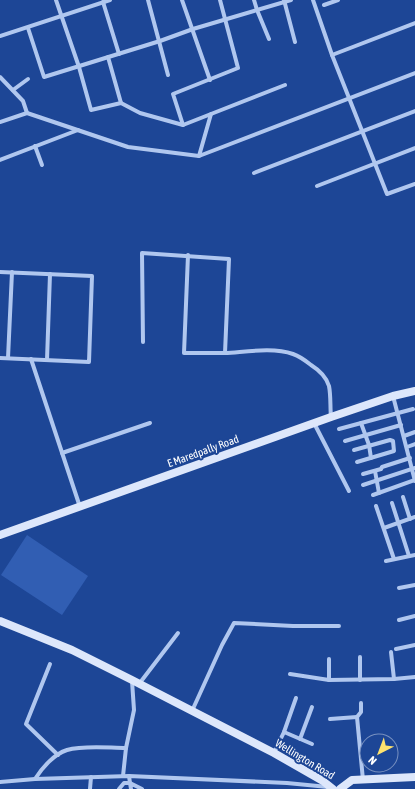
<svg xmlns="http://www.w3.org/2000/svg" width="415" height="789" font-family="'Asap Condensed',sans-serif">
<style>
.green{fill:#315eb3}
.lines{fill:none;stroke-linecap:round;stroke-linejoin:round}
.minor{stroke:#b0c7ef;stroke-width:4}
.secondary{stroke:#dde7fb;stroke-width:8}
.labels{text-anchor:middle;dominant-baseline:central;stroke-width:4;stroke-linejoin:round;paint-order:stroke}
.street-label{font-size:11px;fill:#fff;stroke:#1d4696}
</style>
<rect width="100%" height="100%" fill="#1d4696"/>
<polygon class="green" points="27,535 88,576 62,615 1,575"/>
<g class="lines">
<g class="minor">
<polyline points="56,0 79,67 91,110 121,103 140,113 183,125"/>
<polyline points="148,0 168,75"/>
<polyline points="182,0 210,80"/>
<polyline points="220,0 238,68 173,94 183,125 211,114 199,156 415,73"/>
<polyline points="254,0 257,10 269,39"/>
<polyline points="284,0 295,42"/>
<polyline points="313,0 332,55 387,194 415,184"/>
<polyline points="103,2 119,54"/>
<polyline points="324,5 338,0"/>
<polyline points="28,28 44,77 160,41 193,29 291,0"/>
<polyline points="0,36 110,0"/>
<polyline points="332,55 415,23"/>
<polyline points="108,57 121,103"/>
<polyline points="0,77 23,101 27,113"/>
<polyline points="13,90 28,79"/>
<polyline points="211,114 285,85"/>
<polyline points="0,122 27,113 128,147 199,156"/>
<polyline points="35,146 42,165"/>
<polyline points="0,160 78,130"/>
<polyline points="254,173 415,111"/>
<polyline points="317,186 415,148"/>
<polyline points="188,255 184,353 225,353"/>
<polyline points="0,272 92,276 89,362 0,358"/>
<path d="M143 342 142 253 229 259 225 353C245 352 273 347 293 354 299 356 306 361 311 365 319 370 326 376 329 386 331 396 330 407 331 417"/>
<polyline points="8,358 12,272"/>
<polyline points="31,359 80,507"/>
<polyline points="47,360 50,274"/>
<polyline points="393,396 415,481"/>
<polyline points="314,423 349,491"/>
<polyline points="361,423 369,445 371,458"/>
<polyline points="339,429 413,409"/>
<polyline points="404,436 415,432"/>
<polyline points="345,441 401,425"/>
<polyline points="407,447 415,444"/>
<polyline points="354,450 390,440 393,441 394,451 357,462"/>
<polyline points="62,453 150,423"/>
<polyline points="375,471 379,493"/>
<polyline points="363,474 381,469 382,467 410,458"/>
<polyline points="363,485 415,468"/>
<polyline points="373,495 415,480"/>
<polyline points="403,497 410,519"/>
<polyline points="392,503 409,556"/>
<polyline points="376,506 394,559"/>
<polyline points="384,528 415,517"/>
<polyline points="386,561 415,555"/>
<polyline points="399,588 415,585"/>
<polyline points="399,620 415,616"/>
<polyline points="396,649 415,645"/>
<polyline points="391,652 394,679"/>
<polyline points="360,657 360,680"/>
<polyline points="50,664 26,724 58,755"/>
<polyline points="290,674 329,680 394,679 415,677"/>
<polyline points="329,680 329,659"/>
<polyline points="139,684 178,633"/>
<polyline points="361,703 361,712 357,717 363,780"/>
<polyline points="192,711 222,645 234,623 293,626 339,626"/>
<polyline points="330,719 357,717"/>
<polyline points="284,732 312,744"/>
<polyline points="300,739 312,707"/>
<polyline points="126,748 134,710 132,681"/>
<polyline points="274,753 284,732 296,698"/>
<path d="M35 779C42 768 54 754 67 750 84 745 109 748 126 748L123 776"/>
<polyline points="0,782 35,779 129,776 287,783 328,787"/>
<polyline points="90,789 91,777"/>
<polyline points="119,789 124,783 130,783 129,776"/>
<polyline points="131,789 130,783 142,789"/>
</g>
<g class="secondary">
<polyline points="0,535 331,417 393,396 415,391"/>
<polyline points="0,621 72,650 132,680 274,753 323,781 333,789"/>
<polyline points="340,789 352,780 415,777"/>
</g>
</g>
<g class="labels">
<g class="street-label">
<text transform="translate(203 451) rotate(-20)">E Maredpally Road</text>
<text transform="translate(305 759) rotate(31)">Wellington Road</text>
</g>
</g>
<g transform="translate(379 753) rotate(222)"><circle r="19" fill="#1d4696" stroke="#7790c0"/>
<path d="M0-3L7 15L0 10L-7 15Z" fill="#ffe36e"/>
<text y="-6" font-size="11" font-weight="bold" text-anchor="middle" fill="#ffffff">N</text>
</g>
</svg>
